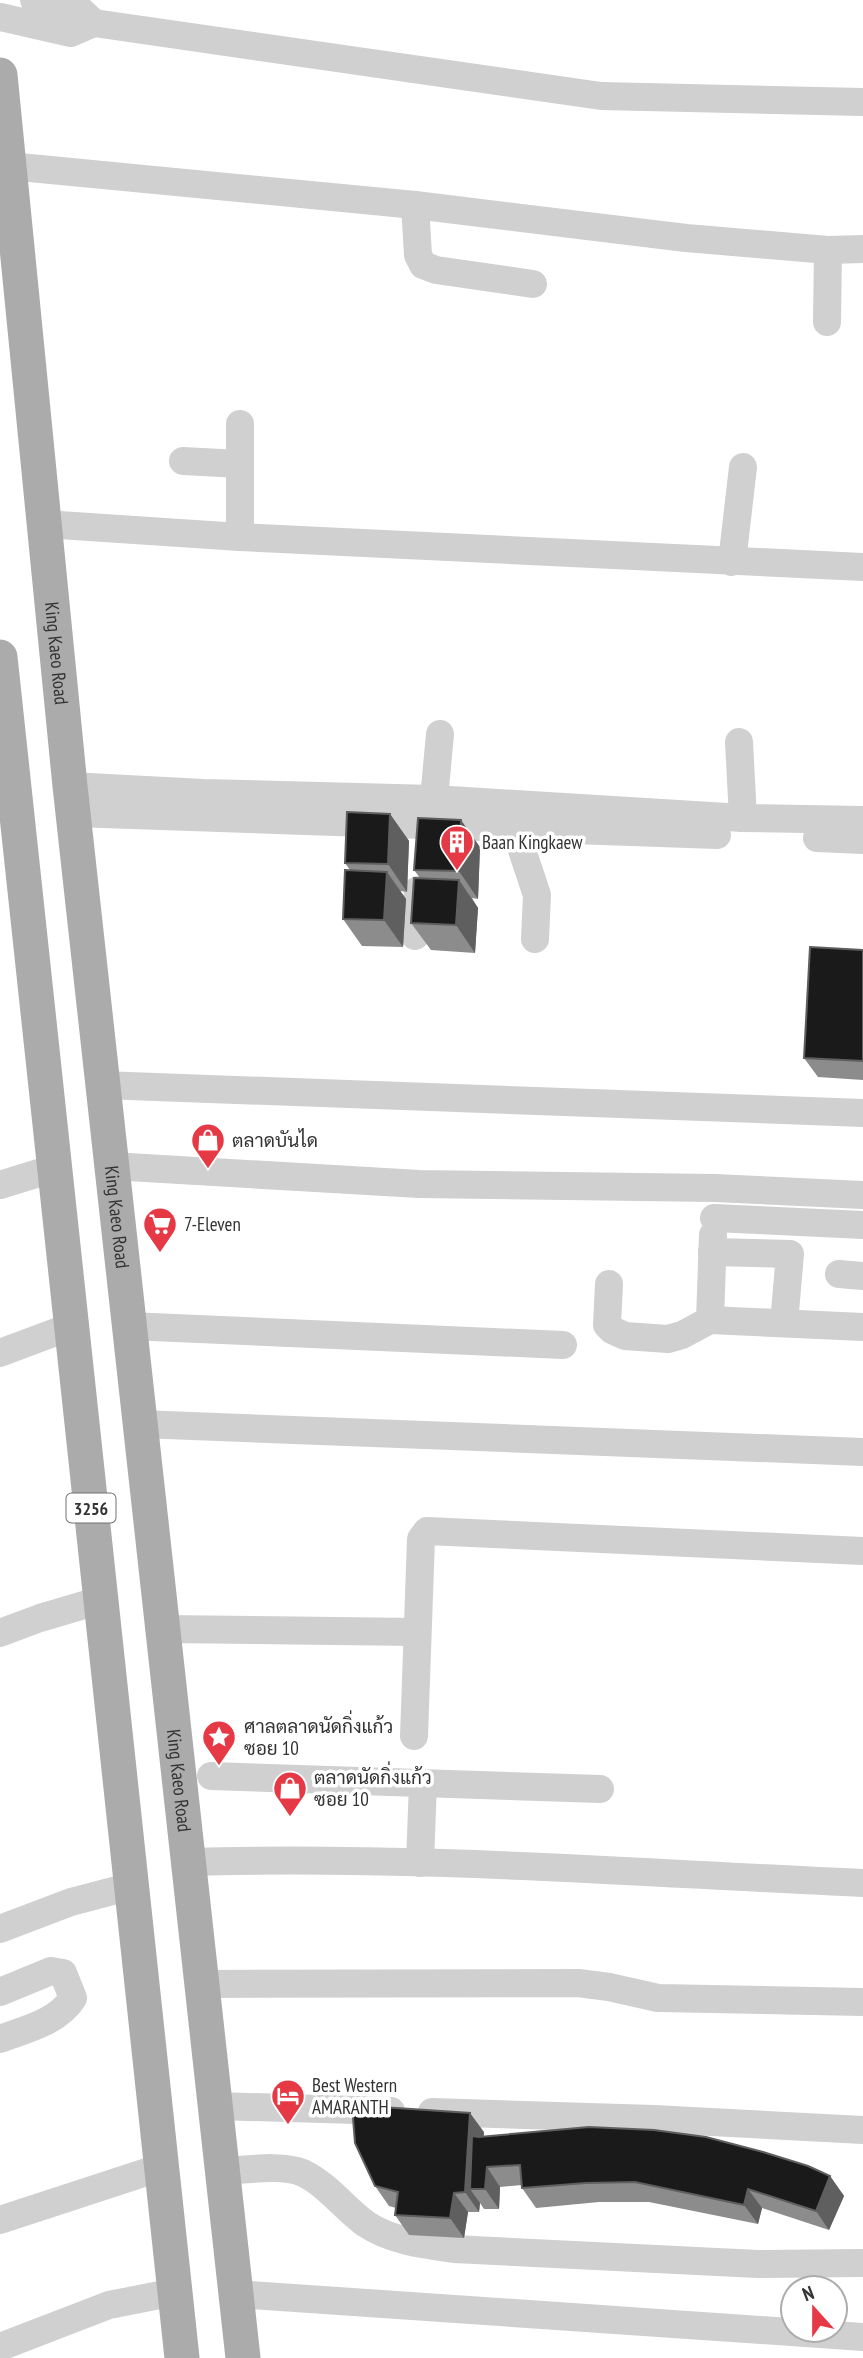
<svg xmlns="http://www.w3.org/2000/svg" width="863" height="2358" font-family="'PT Sans Narrow',Sarabun,sans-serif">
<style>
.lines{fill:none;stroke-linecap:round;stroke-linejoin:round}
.minor{stroke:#d0d0d0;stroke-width:28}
.major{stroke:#ababab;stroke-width:35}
.wall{fill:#8c8c8c}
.shaded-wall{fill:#5f5f5f}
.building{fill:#1a1a1a;stroke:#5f5f5f;stroke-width:2}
.labels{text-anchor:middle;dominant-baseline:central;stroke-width:7;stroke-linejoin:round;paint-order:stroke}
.shield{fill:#fff;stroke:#707070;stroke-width:2}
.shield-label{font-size:18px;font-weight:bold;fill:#333}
.street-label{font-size:19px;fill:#333;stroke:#fff}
.poi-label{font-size:19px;fill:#333;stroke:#fff;text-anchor:start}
</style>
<rect width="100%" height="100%" fill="#fff"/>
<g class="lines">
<g class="minor">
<polyline points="0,17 71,33 94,23 80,10 34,0"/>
<polyline points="94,23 601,96 863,102"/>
<polyline points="9,166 415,205 686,238 828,250 863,249"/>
<polyline points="415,205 418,255 423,265 436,270 533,284"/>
<polyline points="827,322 828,250"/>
<polyline points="183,461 240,464"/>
<polyline points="44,524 240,537 863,567"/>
<polyline points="240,537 240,424"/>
<polyline points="732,562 743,467"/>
<polyline points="739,742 743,818"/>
<polyline points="70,786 203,793 434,799 743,818 863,820"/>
<polyline points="434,799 440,734"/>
<polyline points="73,813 717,835"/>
<polyline points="517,828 522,850 537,895 535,939"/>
<polyline points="817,838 863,840"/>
<polyline points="415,936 418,890"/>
<polyline points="102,1085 863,1113"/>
<polyline points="111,1166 419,1184 715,1188 863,1195"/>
<polyline points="0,1185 55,1168"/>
<polyline points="714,1218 863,1225"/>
<polyline points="712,1252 790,1254 784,1323"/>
<polyline points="839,1274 863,1276"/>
<polyline points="609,1284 607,1325 612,1330 625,1336 668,1339 682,1335 710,1320 863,1327"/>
<polyline points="710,1320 713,1235"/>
<polyline points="129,1326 563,1345"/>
<polyline points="0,1353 72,1326"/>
<polyline points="140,1424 863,1452"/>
<polyline points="162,1629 416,1632"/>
<polyline points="0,1633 40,1618 101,1600"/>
<polyline points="414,1736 421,1539 427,1531 863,1551"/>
<polyline points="211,1776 600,1789"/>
<path d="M188 1862C413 1855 639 1873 863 1883"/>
<polyline points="420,1863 423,1783"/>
<polyline points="0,1929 71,1902 132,1886"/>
<polyline points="202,1984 578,1983 609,1987 658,1998 863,2002"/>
<path d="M0 1992 51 1971 63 1973 73 1998C58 2022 26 2029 0 2039"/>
<polyline points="215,2106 391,2111"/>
<polyline points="432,2112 654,2119 863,2130"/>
<path d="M223 2171C245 2170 283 2164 303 2173 328 2185 345 2209 366 2224 391 2241 426 2245 454 2249L758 2264 863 2263"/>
<polyline points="0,2220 162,2167"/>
<polyline points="236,2294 863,2337"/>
<polyline points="0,2347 109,2305 175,2292"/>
</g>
<g class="major">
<path id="s1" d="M0 75 70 786 243 2358"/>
<polyline points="0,657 182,2358"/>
</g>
</g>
<g class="wall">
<polygon points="390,814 409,841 407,892 400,891 406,899 403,947 362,946 343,919 350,870 345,863"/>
<polygon points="480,847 478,899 472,898 478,908 475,953 431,950 411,923 420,878 414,870"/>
<polygon points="863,950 863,1080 818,1077 804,1058"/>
<polygon points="484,2132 483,2137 830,2176 844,2196 829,2230 762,2208 758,2224 649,2202 599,2202 536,2208 522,2188 522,2185 500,2187 499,2209 484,2209 480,2203 479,2212 468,2212 464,2238 409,2235 395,2215 396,2208 389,2206 375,2186"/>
</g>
<g class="shaded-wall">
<polygon points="390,814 409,841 407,892 388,864"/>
<polygon points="461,820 480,847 478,899 459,871"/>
<polygon points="387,872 406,899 403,947 384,920"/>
<polygon points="459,880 478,908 475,953 456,925"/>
<polygon points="470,2113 484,2132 480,2189 470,2189 480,2203 479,2212 465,2192"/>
<polygon points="487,2167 500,2187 499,2209 485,2189"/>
<polygon points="830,2176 844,2196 829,2230 816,2211"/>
<polygon points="748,2189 762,2208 758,2224 744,2205"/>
<polygon points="454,2193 468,2212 464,2238 450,2218"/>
</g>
<g class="building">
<polygon points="347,812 390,814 388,864 345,863"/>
<polygon points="418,818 461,820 459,871 414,870"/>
<polygon points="345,870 387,872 384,920 343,919"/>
<polygon points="414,878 459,880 456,925 411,923"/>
<polygon points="810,947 863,950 863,1061 804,1058"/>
<polygon points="352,2105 470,2113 465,2192 454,2193 450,2218 395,2215 398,2192 375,2186 355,2143"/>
<polygon points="589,2127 654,2130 706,2137 763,2152 808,2166 830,2176 816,2211 748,2189 744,2205 635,2182 586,2183 522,2188 520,2165 487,2167 485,2189 470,2189 472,2136 479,2137"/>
</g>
<defs>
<g id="building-pin" transform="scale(1.75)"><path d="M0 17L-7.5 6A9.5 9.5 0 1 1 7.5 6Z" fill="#e63946" stroke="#fff"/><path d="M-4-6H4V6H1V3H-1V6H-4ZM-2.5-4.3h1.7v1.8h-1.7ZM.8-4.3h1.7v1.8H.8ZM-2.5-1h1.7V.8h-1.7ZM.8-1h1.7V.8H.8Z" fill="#fff"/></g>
<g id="shop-pin" transform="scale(1.75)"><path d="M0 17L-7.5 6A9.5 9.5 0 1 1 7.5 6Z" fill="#e63946" stroke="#fff"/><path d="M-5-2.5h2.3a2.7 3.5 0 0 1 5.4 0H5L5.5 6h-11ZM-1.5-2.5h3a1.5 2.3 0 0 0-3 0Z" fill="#fff"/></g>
<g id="supermarket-pin" transform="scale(1.75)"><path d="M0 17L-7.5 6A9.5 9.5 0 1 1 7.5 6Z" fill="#e63946" stroke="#fff"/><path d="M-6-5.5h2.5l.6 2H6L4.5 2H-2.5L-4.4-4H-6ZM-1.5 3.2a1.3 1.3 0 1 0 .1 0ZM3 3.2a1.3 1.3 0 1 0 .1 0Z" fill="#fff"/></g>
<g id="sight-pin" transform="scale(1.75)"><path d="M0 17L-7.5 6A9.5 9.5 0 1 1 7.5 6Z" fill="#e63946" stroke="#fff"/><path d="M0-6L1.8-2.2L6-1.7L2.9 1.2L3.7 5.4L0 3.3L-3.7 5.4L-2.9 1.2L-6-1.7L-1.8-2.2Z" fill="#fff"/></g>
<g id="hotel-pin" transform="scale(1.75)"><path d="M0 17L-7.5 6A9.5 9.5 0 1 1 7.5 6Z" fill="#e63946" stroke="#fff"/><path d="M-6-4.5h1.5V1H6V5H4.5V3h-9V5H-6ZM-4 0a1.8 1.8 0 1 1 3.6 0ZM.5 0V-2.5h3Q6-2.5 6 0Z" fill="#fff"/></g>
</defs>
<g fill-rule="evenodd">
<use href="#building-pin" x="457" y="842"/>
<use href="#shop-pin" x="208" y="1140"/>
<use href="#supermarket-pin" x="160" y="1224"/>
<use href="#sight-pin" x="219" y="1737"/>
<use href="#shop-pin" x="290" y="1788"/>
<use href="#hotel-pin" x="288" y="2096"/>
</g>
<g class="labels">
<rect class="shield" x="66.5" y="1493.5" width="49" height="29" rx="5"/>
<g class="shield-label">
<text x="91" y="1508">3256</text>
</g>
<g class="street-label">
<text stroke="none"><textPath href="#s1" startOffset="581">King Kaeo Road</textPath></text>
<text stroke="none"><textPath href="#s1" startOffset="1148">King Kaeo Road</textPath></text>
<text stroke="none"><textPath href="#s1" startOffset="1715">King Kaeo Road</textPath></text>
</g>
<g class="poi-label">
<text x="482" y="842">Baan Kingkaew</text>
<text x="232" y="1140">ตลาดบันได</text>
<text x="184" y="1224">7-Eleven</text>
<text x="244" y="1726">ศาลตลาดนัดกิ่งแก้ว<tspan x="244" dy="22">ซอย 10</tspan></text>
<text x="314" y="1777">ตลาดนัดกิ่งแก้ว<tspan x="314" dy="22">ซอย 10</tspan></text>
<text x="312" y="2085">Best Western<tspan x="312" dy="22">AMARANTH</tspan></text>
</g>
</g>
<g transform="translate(814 2309) rotate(339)"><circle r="33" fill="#ffffff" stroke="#adadad" stroke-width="2"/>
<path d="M0-5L12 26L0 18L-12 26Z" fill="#e63946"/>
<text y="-10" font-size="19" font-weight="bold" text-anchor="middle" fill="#333333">N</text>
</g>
</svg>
